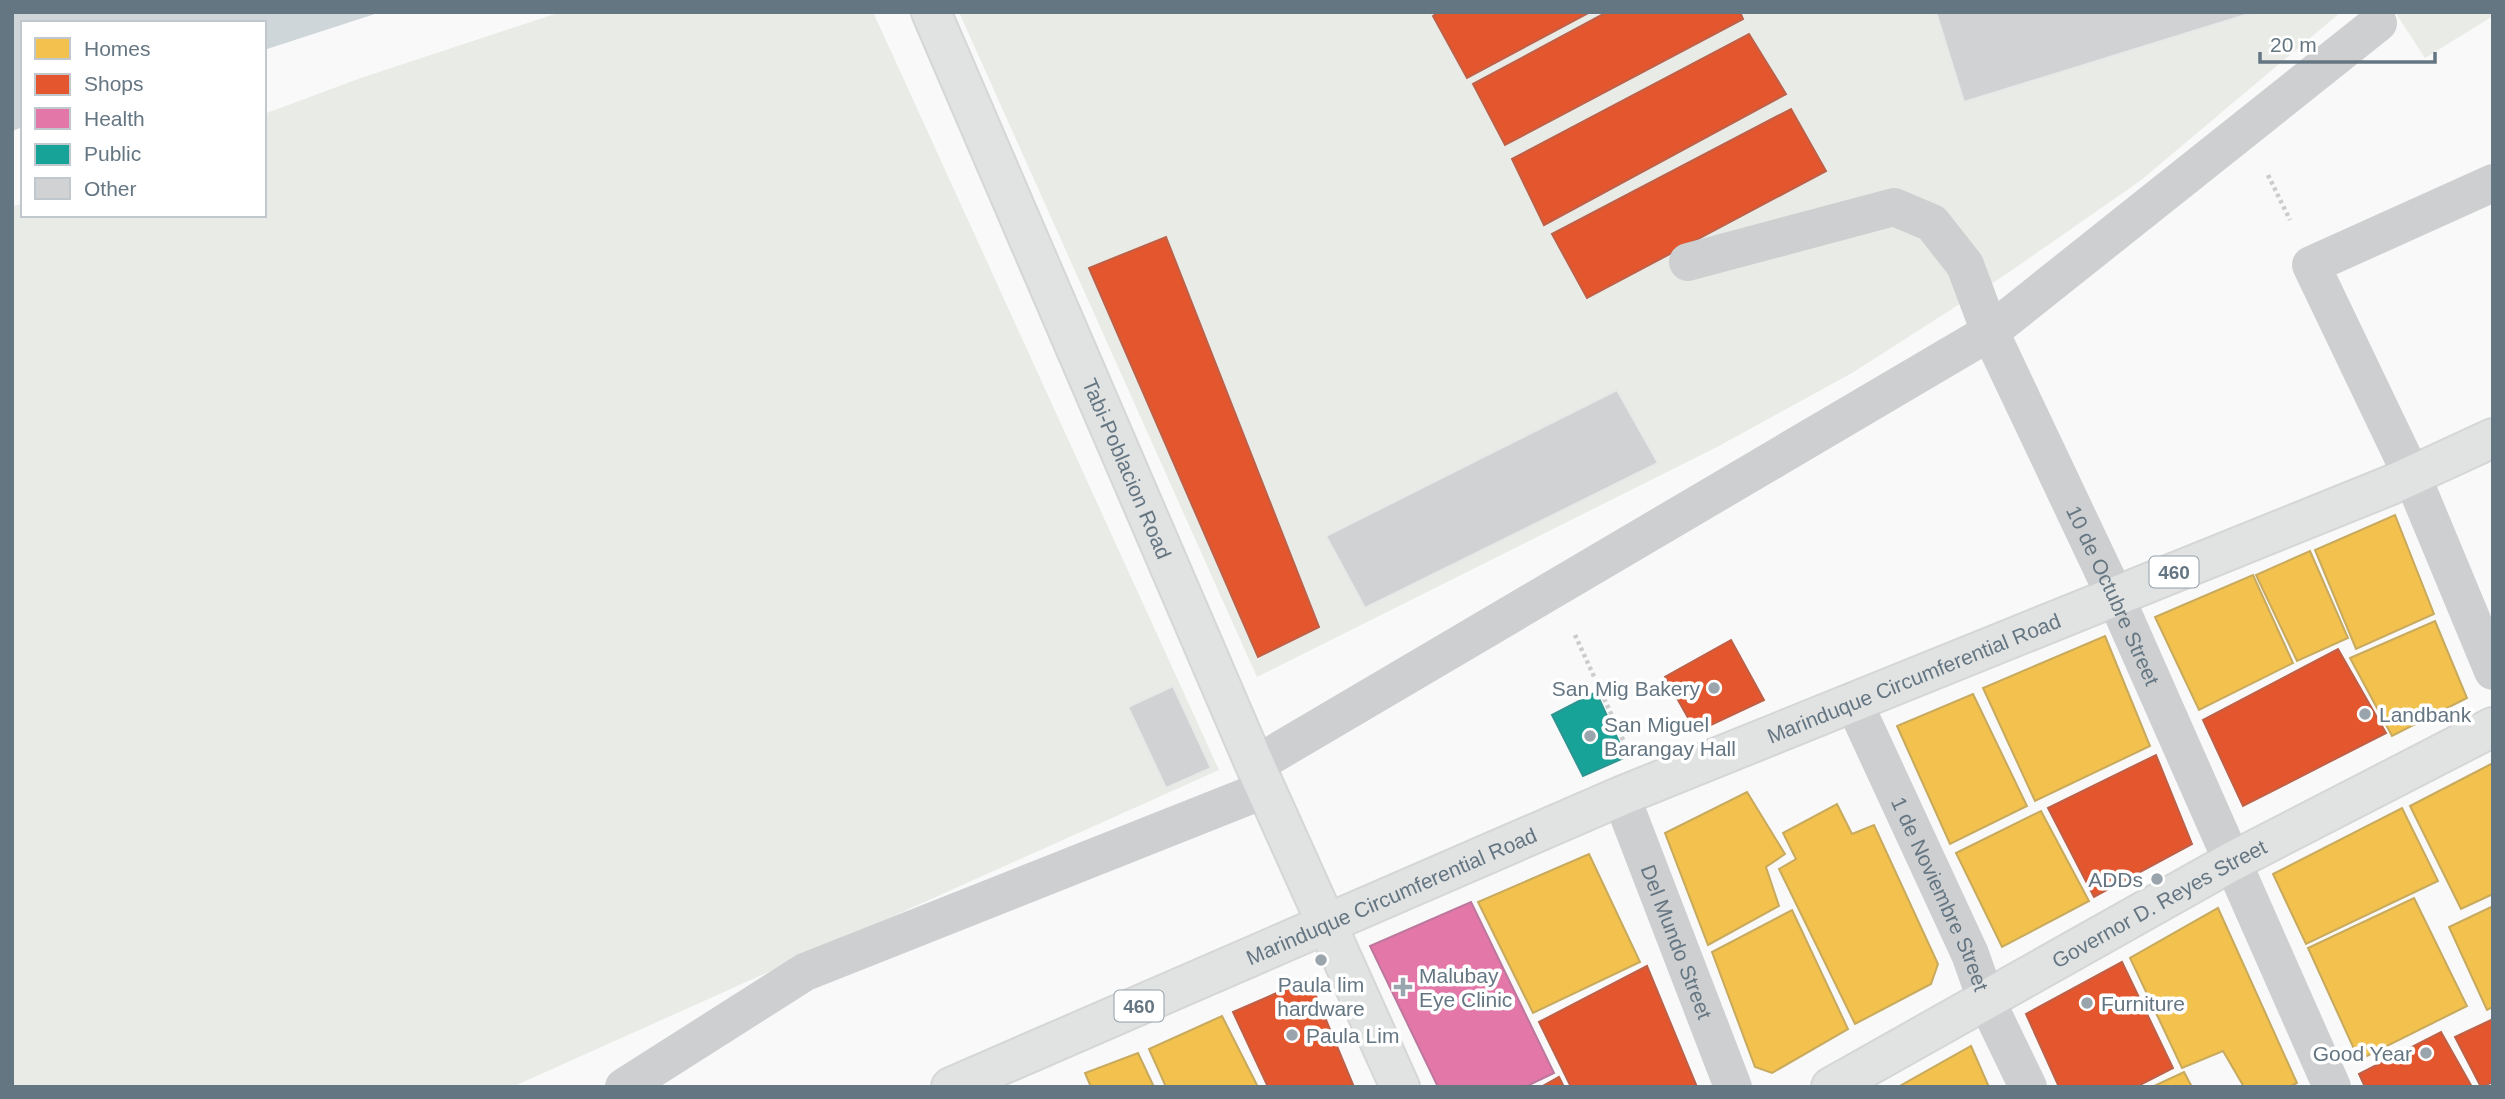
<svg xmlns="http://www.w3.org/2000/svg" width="2505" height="1099" font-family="Helvetica,sans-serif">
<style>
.green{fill:#e8ebe6}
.water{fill:#ced6d9}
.homes{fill:#f2c14e;stroke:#c8aa5e;stroke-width:2}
.shops{fill:#e4572e;stroke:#be6048;stroke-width:2}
.health{fill:#e377a8;stroke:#bd779d;stroke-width:2}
.public{fill:#17a398;stroke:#2e9692;stroke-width:2}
.building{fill:#d0d2d3;stroke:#e8e8e8;stroke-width:2}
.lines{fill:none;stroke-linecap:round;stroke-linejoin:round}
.major-casing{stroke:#d5d6d7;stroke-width:42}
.path{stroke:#cbcccd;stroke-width:4.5;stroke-dasharray:3.5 3.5;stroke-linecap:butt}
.minor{stroke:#cecfd0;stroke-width:38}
.major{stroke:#e1e2e2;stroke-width:38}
.poi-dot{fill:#99a4ac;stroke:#fff;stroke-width:2.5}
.labels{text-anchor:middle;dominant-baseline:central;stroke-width:7;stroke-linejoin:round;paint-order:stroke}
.shield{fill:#fff;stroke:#939fa8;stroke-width:2}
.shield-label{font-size:19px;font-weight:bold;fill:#657683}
.street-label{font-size:21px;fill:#657683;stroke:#fff}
.poi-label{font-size:21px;fill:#657683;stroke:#fff;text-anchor:start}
</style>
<rect width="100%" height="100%" fill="#f9f9f9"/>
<g class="green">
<polygon points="561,12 873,12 1219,770 512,1087 12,1087 12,207 23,203 23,215 264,215 264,114 361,78"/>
<polygon points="959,12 2341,12 2140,181 2005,275 1852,373 1717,447 1257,677"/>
<polygon points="2395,12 2493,12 2493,16 2425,58"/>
</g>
<polygon class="water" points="12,12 381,12 264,50 264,23 23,23 23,127 12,131"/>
<g class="homes">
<polygon points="2395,515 2434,614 2356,649 2315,550"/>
<polygon points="2310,551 2348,638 2297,661 2256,575"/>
<polygon points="2253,575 2293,663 2199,710 2155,617"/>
<polygon points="2435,621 2467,698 2392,736 2350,658"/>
<polygon points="2105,636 2150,746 2035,801 1983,688"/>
<polygon points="1973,694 2027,806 1950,844 1897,726"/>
<polygon points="2493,763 2493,894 2461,909 2410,806"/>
<polygon points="1747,792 1785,854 1766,867 1779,906 1708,945 1665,833"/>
<polygon points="1837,804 1852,834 1874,825 1938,964 1931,984 1855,1024 1779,869 1796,859 1783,833"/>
<polygon points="2402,808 2438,881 2306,944 2273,874"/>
<polygon points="2041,811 2089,901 2002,947 1956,853"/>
<polygon points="1589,854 1640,962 1533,1013 1478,902"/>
<polygon points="2414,898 2467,1006 2359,1060 2308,948"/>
<polygon points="2493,906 2493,1007 2487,1010 2449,927"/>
<polygon points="2218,908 2297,1083 2289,1087 2244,1087 2223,1051 2182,1068 2130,958"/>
<polygon points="1792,910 1848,1029 1772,1073 1755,1067 1712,952"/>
<polygon points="1222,1016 1258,1087 1166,1087 1149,1049"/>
<polygon points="1971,1046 1989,1087 1898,1087"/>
<polygon points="1138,1053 1154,1087 1091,1087 1085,1073"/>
<polygon points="2184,1072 2192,1087 2152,1087"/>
</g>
<g class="shops">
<polygon points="1439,12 1590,12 1467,78 1433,16"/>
<polygon points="1607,12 1740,12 1743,19 1505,145 1473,84"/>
<polygon points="1749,34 1786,94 1544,225 1512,159"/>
<polygon points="1791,109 1826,171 1587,298 1552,234"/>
<polygon points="1166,237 1319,627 1258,657 1089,268"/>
<polygon points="1731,640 1764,700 1696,732 1665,677"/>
<polygon points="2338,649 2386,733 2243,806 2203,720"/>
<polygon points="2156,755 2192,844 2094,897 2048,808"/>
<polygon points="2122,962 2173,1068 2136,1087 2059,1087 2026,1014"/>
<polygon points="1647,966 1697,1087 1571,1087 1539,1022"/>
<polygon points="1309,979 1354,1087 1268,1087 1233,1012"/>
<polygon points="2493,1019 2493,1082 2481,1087 2455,1037"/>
<polygon points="2441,1032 2472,1087 2365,1087 2359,1074"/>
<polygon points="1559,1077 1564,1087 1541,1087"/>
</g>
<polygon class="health" points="1471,902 1554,1073 1525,1087 1438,1087 1370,946"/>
<polygon class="public" points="1596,692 1626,757 1583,776 1552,715"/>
<g class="building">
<polygon points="1936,12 2255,12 1964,102"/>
<polygon points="1617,390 1658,463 1365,608 1326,536"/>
<polygon points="1173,686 1211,768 1166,788 1128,707"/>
</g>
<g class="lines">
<g class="major-casing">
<g id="major">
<path id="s4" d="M931 12 1255 765 1400 1087"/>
<path id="s5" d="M951 1087 1621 796 2391 485 2493 438"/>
<path id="s6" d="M1831 1087 2231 862 2493 727"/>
</g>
</g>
<g class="path">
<polyline points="2268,175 2290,220"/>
<polyline points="1575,635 1624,742"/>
</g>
<g class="minor">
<polyline points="2493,183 2311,265 2412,476 2493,671"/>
<path id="s1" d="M1688 262 1894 207 1932 223 1965 265 1990 332 2115 596 2332 1087"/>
<path id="s2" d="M1853 701 1970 954 1987 1002 2028 1087"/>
<polyline points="1255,765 1990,332 2378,23"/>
<path id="s3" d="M1621 796 1733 1087"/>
<polyline points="624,1087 805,972 1266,789"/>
</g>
<use href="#major" class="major"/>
</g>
<g class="poi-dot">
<circle cx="1714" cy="688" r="7"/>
<circle cx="2365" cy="714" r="7"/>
<circle cx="1590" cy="736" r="7"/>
<circle cx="2157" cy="879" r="7"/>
<circle cx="1321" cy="960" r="7"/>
<path d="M1399.5 976.5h7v7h7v7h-7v7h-7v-7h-7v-7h7z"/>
<circle cx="2087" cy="1003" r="7"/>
<circle cx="1292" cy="1035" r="7"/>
<circle cx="2426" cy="1053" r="7"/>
</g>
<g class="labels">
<g class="shield">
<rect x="2149.5" y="556.5" width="49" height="31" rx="5"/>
<rect x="1114.5" y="990.5" width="49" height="31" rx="5"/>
</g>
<g class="shield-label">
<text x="2174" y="572">460</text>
<text x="1139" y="1006">460</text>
</g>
<g class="street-label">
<text stroke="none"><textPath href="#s4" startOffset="497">Tabi-Poblacion Road</textPath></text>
<text stroke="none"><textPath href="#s1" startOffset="670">10 de Octubre Street</textPath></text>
<text stroke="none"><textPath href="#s5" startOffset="1046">Marinduque Circumferential Road</textPath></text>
<text stroke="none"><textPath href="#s2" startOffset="212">1 de Noviembre Street</textPath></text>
<text stroke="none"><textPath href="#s5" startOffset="480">Marinduque Circumferential Road</textPath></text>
<text stroke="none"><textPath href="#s6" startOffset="376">Governor D. Reyes Street</textPath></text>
<text stroke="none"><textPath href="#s3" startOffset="156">Del Mundo Street</textPath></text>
</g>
<g class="poi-label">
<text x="1700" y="688" text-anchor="end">San Mig Bakery</text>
<text x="2379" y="714">Landbank</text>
<text x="1604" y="724">San Miguel<tspan x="1604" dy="24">Barangay Hall</tspan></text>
<text x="2143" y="879" text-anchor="end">ADDs</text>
<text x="1419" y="975">Malubay<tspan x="1419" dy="24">Eye Clinic</tspan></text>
<text x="1321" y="984" text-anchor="middle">Paula lim<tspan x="1321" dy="24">hardware</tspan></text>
<text x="2101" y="1003">Furniture</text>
<text x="1306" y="1035">Paula Lim</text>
<text x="2412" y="1053" text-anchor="end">Good Year</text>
</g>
</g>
<rect width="2505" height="1099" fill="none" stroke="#657683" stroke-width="28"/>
<rect x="21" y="21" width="245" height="196" fill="#ffffff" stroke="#c1c8cd" stroke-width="2"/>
<rect x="35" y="38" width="35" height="21" fill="#f2c14e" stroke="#c1c8cd" stroke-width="2"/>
<text x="84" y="56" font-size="21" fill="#657683">Homes</text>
<rect x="35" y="74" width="35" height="21" fill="#e4572e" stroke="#c1c8cd" stroke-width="2"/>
<text x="84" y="91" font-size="21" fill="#657683">Shops</text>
<rect x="35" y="108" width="35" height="21" fill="#e377a8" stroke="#c1c8cd" stroke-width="2"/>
<text x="84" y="126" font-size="21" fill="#657683">Health</text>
<rect x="35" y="144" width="35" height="21" fill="#17a398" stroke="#c1c8cd" stroke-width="2"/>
<text x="84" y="161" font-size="21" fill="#657683">Public</text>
<rect x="35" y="178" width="35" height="21" fill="#d0d2d3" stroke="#c1c8cd" stroke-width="2"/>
<text x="84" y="196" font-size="21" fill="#657683">Other</text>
<path d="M2260 52v10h175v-10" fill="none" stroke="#657683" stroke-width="3.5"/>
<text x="2270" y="52" font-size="21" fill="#657683" stroke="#ffffff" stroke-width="5" paint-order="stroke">20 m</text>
</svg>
